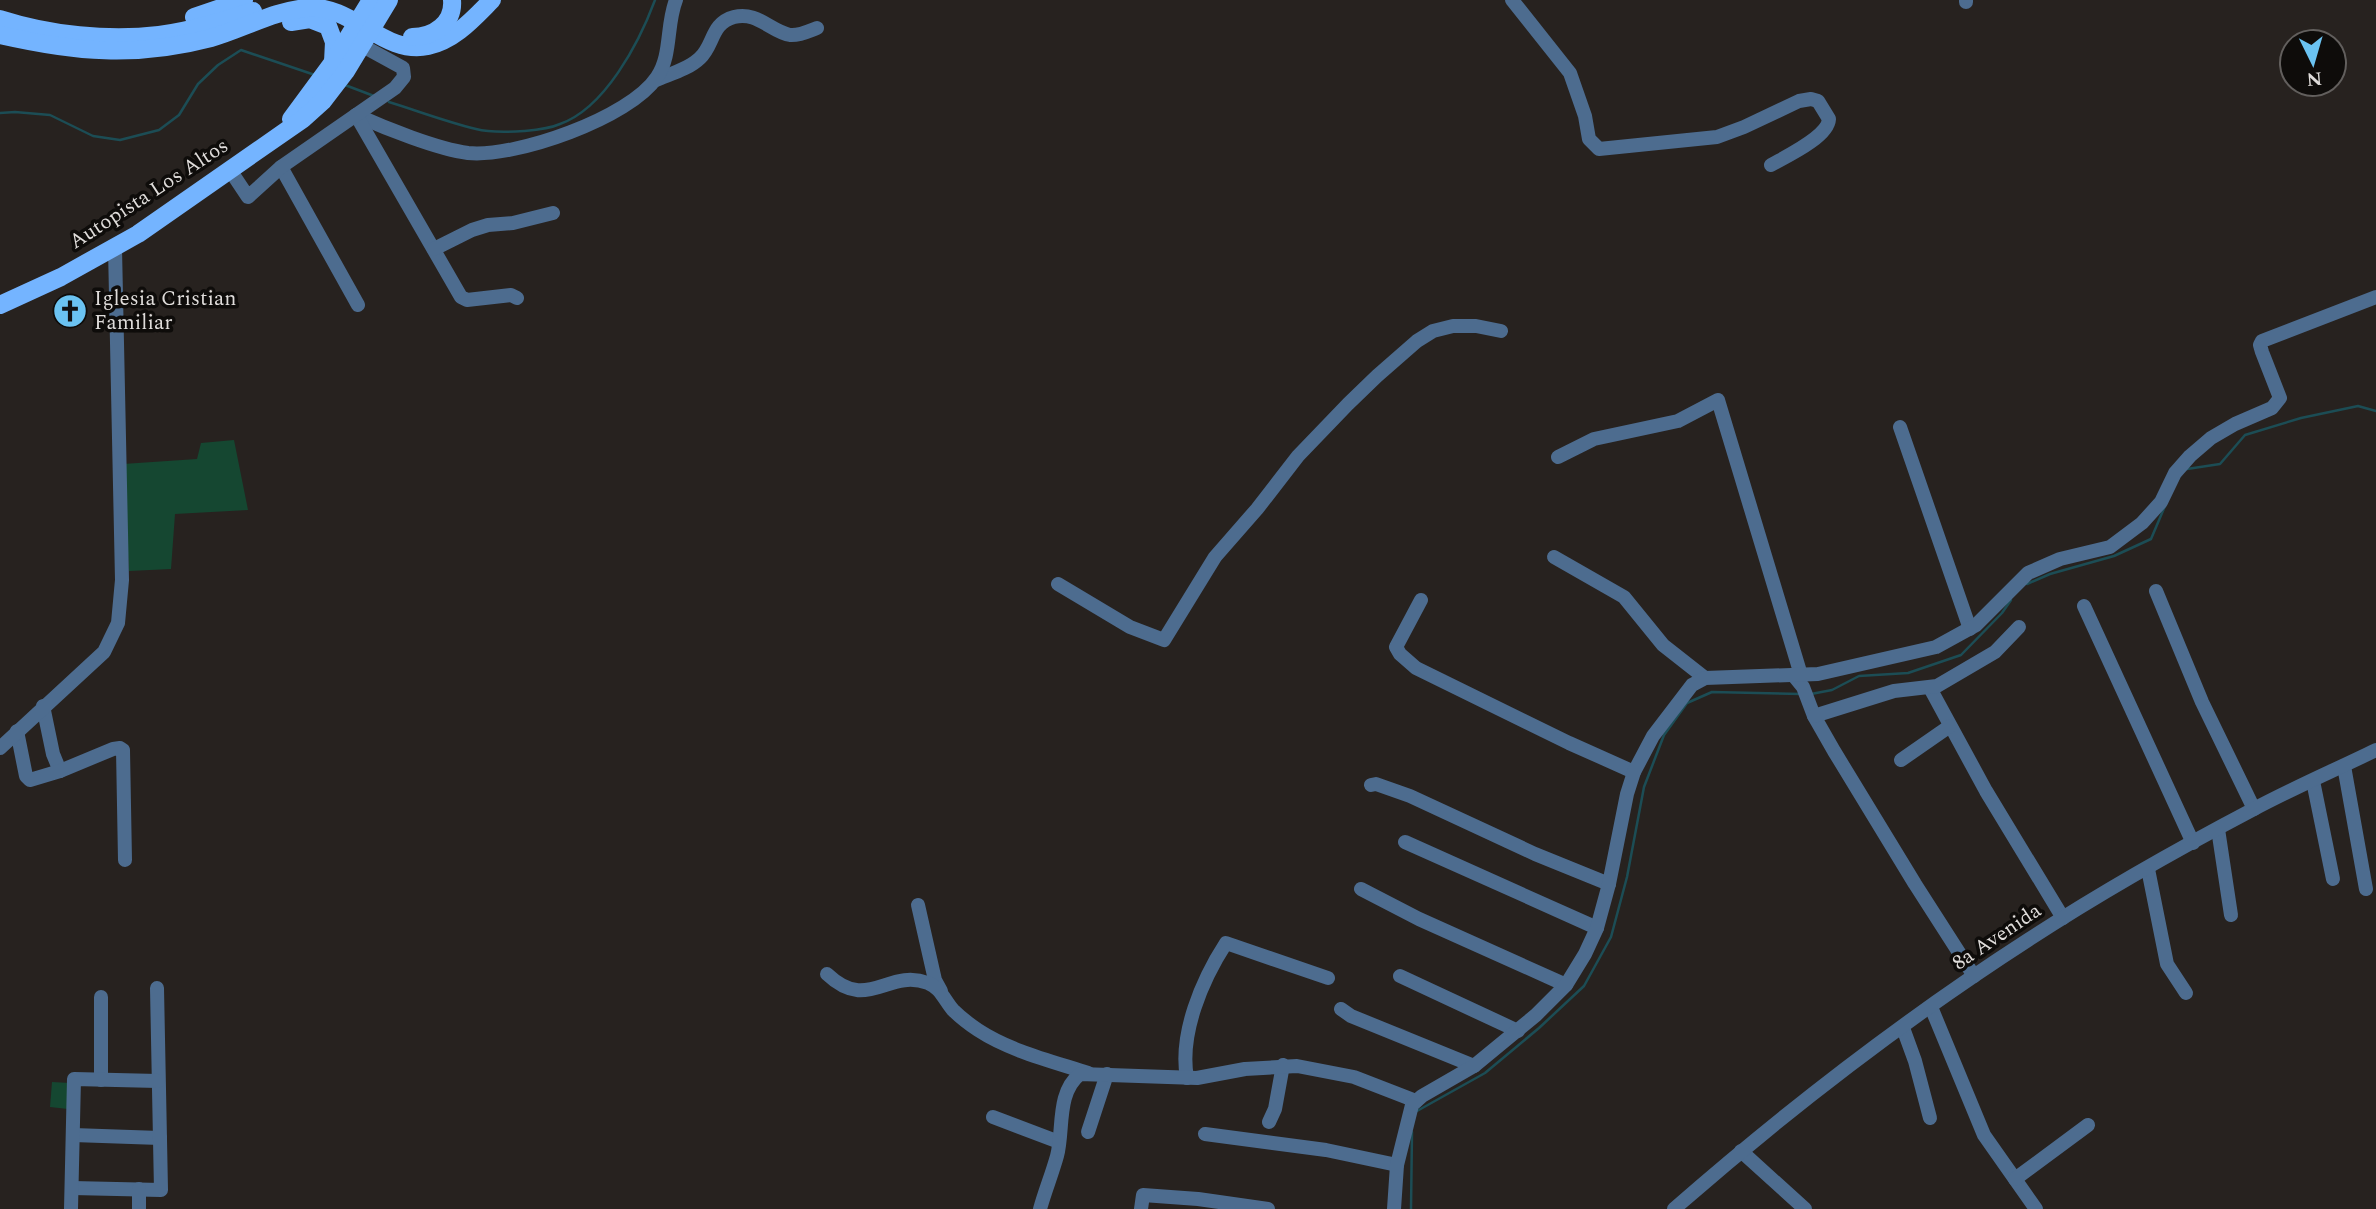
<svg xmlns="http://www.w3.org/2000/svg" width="2376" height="1209" font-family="Spectral,serif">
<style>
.green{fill:#154731}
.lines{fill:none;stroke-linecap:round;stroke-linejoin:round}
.stream{stroke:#1c4d55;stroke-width:2.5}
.minor{stroke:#4d6c8f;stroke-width:14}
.major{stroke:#74b4ff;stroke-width:18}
.labels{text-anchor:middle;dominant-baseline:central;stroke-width:7;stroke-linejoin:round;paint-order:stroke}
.street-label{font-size:21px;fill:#dfdcda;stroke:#0e0c0a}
.poi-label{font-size:21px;fill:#dfdcda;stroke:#0e0c0a;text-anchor:start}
</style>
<rect width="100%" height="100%" fill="#27221f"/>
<g class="green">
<polygon points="234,440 248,510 175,514 171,569 129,571 123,464 197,459 201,443"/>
<polygon points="52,1082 70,1083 68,1109 50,1107"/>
</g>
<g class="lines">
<g class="stream">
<polyline points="345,85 374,96"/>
<path d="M389 102C418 111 447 122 476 129 491 133 509 132 524 131 536 130 549 129 560 124 605 108 639 43 655 0"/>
<polyline points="0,113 15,112 50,115 93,136 120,140 159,130 179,115 198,84 218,65 241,50 315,75"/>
<polyline points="2187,469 2220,464 2245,435 2301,418 2358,406 2376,411"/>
<polyline points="2027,584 2050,574 2114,556 2151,539 2165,506"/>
<polyline points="1811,694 1832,690 1859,676 1908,673 1961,655 2002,613 2011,600"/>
<polyline points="1417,1111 1485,1073 1539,1028 1584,986 1611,937 1627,877 1644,787 1664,735 1687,703 1712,692 1801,694"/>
<polyline points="1411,1209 1412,1132"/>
</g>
<g class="minor">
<path d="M1512 0 1570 73 1585 116 1589 139 1599 149 1717 137 1744 127 1799 101 1811 99 1818 101 1829 119C1828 137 1787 156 1771 165"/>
<polyline points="1966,0 1966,2"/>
<path d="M656 80C670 74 689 69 700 58 714 45 711 23 734 17 757 11 770 31 790 35 799 36 809 31 817 28"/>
<path d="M356 115C385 128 437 149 468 153 515 158 630 118 657 77 672 55 666 25 676 0"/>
<polyline points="356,115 461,297 467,300 511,295 517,298"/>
<polyline points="281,167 358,305"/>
<polyline points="230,170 248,197 281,167 395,88 404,77 403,68 361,45"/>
<polyline points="434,249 472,230 488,225 513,223 553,213"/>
<polyline points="1900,427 1970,629"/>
<polyline points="1558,457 1594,439 1678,421 1718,400 1801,675"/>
<polyline points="1554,557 1624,597 1663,645 1705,678"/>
<polyline points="1058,584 1130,627 1164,640 1215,557 1257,509 1298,456 1348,404 1377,376 1417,341 1433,331 1453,326 1476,326 1501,331"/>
<polyline points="2156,591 2202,702 2254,809"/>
<polyline points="1421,600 1396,647 1400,654 1416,668 1569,743 1634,772"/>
<polyline points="2084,606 2193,843"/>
<polyline points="1794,676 1803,687 1814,716 1834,751 1915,884 1974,976"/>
<polyline points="1930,688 1986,791 2063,918"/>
<polyline points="43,706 53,754 60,771"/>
<polyline points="1814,716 1894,691 1937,686 1995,652 2019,627"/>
<polyline points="17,731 26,776 30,780 60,771 113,749 120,748 123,750 125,860"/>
<polyline points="0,748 104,652 118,623 122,580 115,248"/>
<polyline points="1901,760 1950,726"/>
<polyline points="2344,766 2366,889"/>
<polyline points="2313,781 2333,879"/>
<polyline points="1371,785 1376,784 1410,796 1535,854 1609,884"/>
<polyline points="2218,829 2231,915"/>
<polyline points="1405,842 1597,928"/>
<polyline points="2148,869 2167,964 2186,993"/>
<polyline points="1361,889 1419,919 1566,985"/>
<polyline points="918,905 935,980 941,991"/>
<path d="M827 974C868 1013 887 968 928 983 940 987 945 1001 953 1010 960 1017 969 1024 978 1030 1010 1051 1051 1061 1088 1073"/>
<polyline points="1400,976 1518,1031"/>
<polyline points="1931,1007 1984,1135 2036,1209"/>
<polyline points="1341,1009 1351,1016 1474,1066"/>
<polyline points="1903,1028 1915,1061 1930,1118"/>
<path d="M1187 1078C1179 1034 1202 980 1226 943L1328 978"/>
<polyline points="101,1080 101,997"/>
<polyline points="993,1117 1059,1142"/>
<polyline points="1269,1122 1275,1109 1283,1065"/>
<polyline points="1088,1132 1107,1074"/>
<polyline points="1205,1134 1326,1150 1397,1165"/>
<polyline points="73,1135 160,1138"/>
<polyline points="1741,1151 1805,1209"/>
<polyline points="2015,1179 2088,1125"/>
<polyline points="72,1188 161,1190 157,988"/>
<polyline points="71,1209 74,1079 158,1081"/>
<polyline points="139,1209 139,1189"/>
<path d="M1040 1209C1045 1191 1052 1174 1057 1156 1064 1130 1056 1093 1080 1074L1197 1078 1245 1069 1297 1066 1354 1077 1416 1101"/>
<polyline points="1141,1209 1143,1195 1198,1199 1268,1209"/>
<polyline points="1394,1209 1397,1165 1412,1105 1422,1096 1474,1066 1536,1015 1566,985 1585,954 1597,928 1609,884 1627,794 1634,772 1653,736 1692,685 1705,678 1818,674 1936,647 1976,625 2028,573 2060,559 2110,547 2142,523 2161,502 2175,473 2190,456 2211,438 2235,424 2272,408 2280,398 2262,352 2260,345 2262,341 2376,297"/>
<path d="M1674 1209C1785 1112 1904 1020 2028 940 2100 893 2176 850 2252 810 2293 788 2335 770 2376 750"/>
</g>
<g class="major">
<polyline points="194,17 244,0"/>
<path d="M0 19C50 35 108 41 159 35 191 31 222 21 253 11"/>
<polyline points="291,22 310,19 328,26 334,42 333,62"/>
<path d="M0 35C75 52 135 58 211 38 243 29 275 10 308 8 352 4 384 56 428 46 455 40 473 19 492 0"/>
<path d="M412 37C434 37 454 23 452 0"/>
<polyline points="291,119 333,62 371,0"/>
<polyline points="0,305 61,277 138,234 303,119 323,101 346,71 389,0"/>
</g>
</g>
<defs>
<g id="church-disc" transform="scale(1.75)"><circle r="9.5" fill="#6bc3f2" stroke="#0e0c0a"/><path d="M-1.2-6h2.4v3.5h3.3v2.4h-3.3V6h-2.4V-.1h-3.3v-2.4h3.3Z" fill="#111"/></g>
</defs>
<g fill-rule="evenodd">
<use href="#church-disc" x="70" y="311"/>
</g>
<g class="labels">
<g class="street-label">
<text transform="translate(149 194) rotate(-33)">Autopista Los Altos</text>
<text transform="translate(1997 937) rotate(-34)">8a Avenida</text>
</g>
<g class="poi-label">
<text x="94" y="299">Iglesia Cristian<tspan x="94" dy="24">Familiar</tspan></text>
</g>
</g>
<g transform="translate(2313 63) rotate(175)"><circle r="33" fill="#0e0c0a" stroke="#625f5d" stroke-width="2"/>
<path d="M0-5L12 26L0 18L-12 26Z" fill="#6bc3f2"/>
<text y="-10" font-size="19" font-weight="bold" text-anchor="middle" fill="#dfdcda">N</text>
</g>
</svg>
